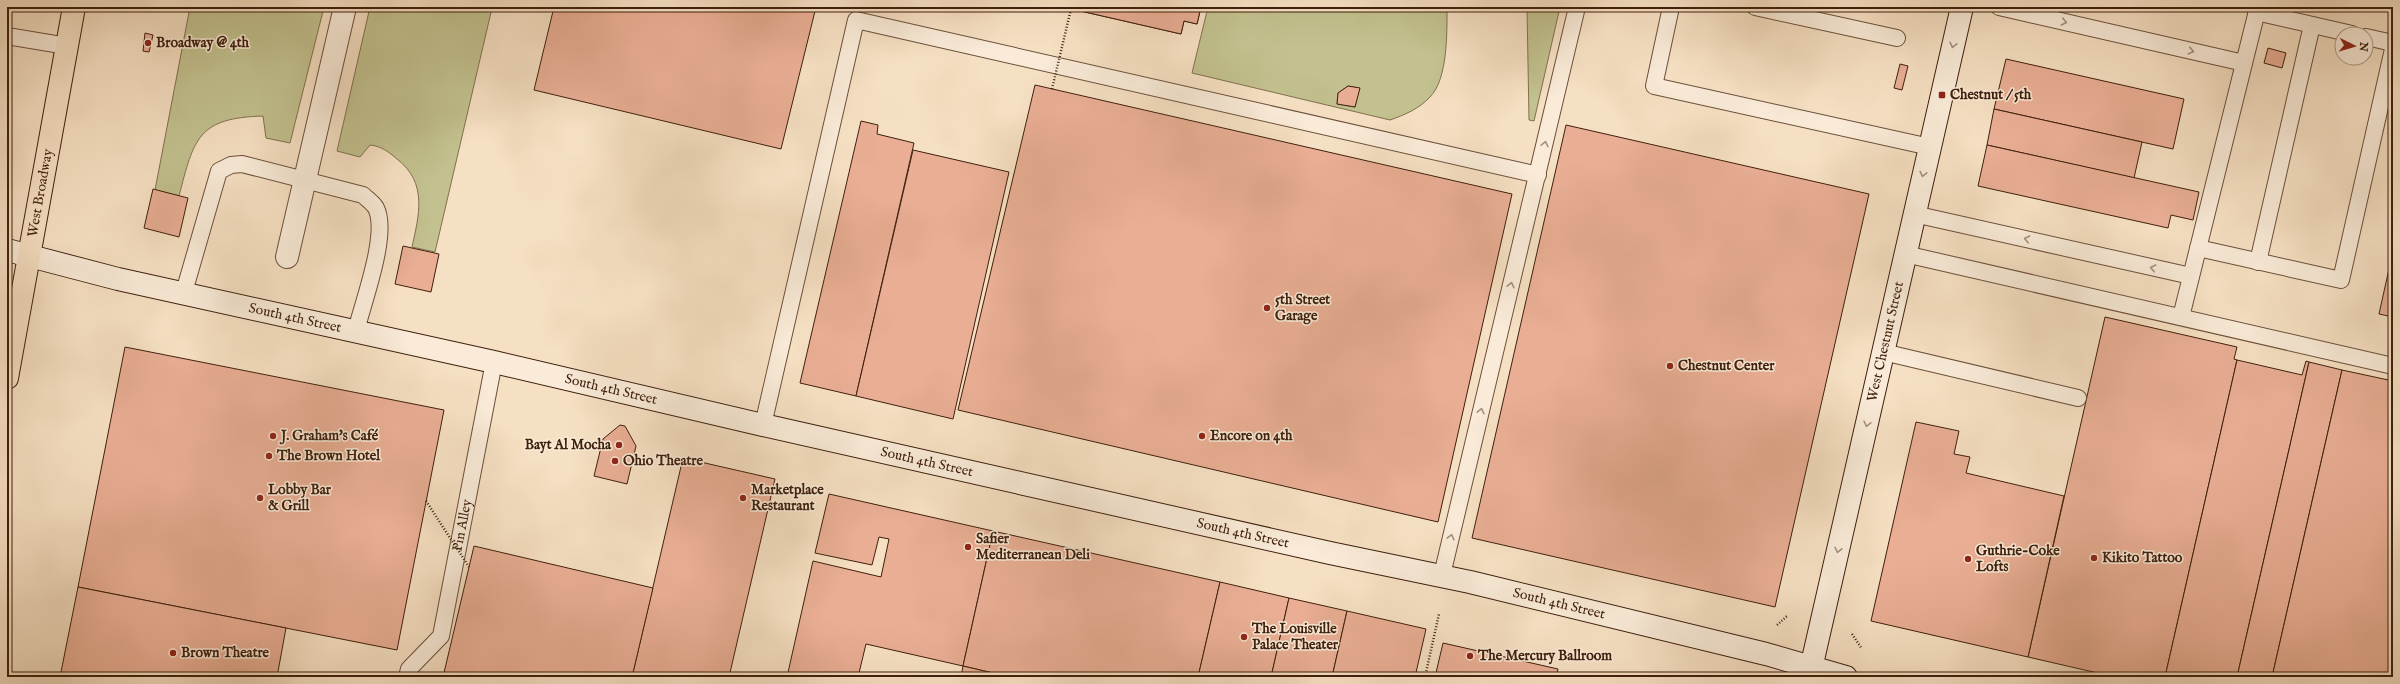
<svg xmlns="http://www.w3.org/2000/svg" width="2400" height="684" font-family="'IM FELL English',serif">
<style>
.green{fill:#c2c18f;stroke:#80704e;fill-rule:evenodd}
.building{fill:#e9ae94;stroke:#3f1f0d}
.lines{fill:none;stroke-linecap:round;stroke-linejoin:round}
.lane-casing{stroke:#6d4f3a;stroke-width:18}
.street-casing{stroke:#6d4f3a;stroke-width:24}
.secondary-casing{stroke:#3f1f0d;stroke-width:24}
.primary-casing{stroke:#3f1f0d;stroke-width:24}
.path{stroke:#3f1f0d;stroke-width:2.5;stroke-dasharray:1 2;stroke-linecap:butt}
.lane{stroke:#f9ebd8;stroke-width:16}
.street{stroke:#f9ebd8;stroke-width:22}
.secondary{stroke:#f9ebd8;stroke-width:22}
.primary{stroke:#f6e0c3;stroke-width:22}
.path-bridge{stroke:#3f1f0d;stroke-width:2.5;stroke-dasharray:1 2;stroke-linecap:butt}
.oneway{stroke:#a58f7d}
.poi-dot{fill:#8f2418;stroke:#f9ebd8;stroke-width:1.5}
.labels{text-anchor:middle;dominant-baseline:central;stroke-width:3;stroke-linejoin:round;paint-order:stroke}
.poi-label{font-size:14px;font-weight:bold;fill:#3f1f0d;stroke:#f9ebd8;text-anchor:start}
.street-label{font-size:14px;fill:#3f1f0d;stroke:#f9ebd8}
</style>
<rect width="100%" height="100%" fill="#f6e0c3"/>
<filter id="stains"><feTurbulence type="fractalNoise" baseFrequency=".005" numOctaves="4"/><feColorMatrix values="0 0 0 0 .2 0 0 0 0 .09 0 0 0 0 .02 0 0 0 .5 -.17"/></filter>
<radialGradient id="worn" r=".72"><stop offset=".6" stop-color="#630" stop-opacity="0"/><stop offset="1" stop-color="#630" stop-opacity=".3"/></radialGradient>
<g class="green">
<path d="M190 7H324L290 143 266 138 263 116C198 118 194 138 179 196L155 190Z"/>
<path d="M370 7 492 8 435 252 412 247C419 215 428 183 397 159 389 152 381 146 370 145L360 157 337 151Z"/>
<path d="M1208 7H1447C1447 32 1448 79 1430 97 1419 109 1404 115 1390 120L1192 73ZM1348 86 1359 88 1355 107 1337 104 1338 93Z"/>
<polygon points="1527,7 1560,7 1534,121 1529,120"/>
</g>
<g class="building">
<polygon points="554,7 816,7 781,149 534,90"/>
<polygon points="1063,7 1201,7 1197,24 1184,21 1181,34"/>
<polygon points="1063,7 1201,7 1197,24 1184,21 1181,34"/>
<polygon points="145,33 153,35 149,52 143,51"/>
<polygon points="2268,48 2286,53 2282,68 2264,63"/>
<polygon points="2006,59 2184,99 2173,149 1994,109"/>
<polygon points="1900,64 1908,66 1902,90 1894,88"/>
<polygon points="1035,85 1512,194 1438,522 958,410"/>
<polygon points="1348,86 1360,88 1355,107 1337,104 1338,93"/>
<polygon points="1994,109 2142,142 2134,178 1987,145"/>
<polygon points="861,121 878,125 877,134 914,143 856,396 800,383"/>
<polygon points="1566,125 1869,194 1775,607 1472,538"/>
<polygon points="1987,145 2199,192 2193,220 2171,215 2168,228 1978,186"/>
<polygon points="913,150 1009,172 953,419 856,396"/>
<polygon points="153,189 188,198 179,237 144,228"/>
<polygon points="403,246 439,254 431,292 395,284"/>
<polygon points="2393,251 2393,317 2379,314"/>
<polygon points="2105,317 2237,347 2234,359 2237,360 2165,677 2115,677 2028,657"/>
<polygon points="125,347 444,410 397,650 78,587"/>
<polygon points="2237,360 2302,375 2306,361 2309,362 2237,677 2165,677"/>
<polygon points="2309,362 2342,370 2272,677 2237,677"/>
<polygon points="2342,370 2393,381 2393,677 2272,677"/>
<polygon points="1916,422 1959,431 1954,454 1970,457 1966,473 2064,496 2028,657 1871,621"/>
<polygon points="620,425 625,426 636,446 627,484 594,476 603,439"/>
<polygon points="683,458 775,479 729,677 632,677"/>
<polygon points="829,494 993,531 963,666 866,644 858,677 787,677 813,561 881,577 889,539 879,537 872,565 815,553"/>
<polygon points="993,531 1220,582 1198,677 1010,677 963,666"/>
<polygon points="474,546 653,588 632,677 443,677"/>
<polygon points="1220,582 1289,598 1271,677 1198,677"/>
<polygon points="78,587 286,628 277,677 60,677"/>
<polygon points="1289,598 1347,611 1332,677 1271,677"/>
<polygon points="1347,611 1426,629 1415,677 1332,677"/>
<polygon points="1443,643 1558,669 1556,677 1435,677"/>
<polygon points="963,666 1010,677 961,677"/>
</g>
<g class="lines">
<g class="lane-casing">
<g id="lane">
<polyline points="1671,7 1654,86 1930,147"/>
<polyline points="1755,7 1897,38"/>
<polyline points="1999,7 2244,63"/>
<polyline points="2256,12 2352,34"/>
<polyline points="7,36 67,46"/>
<polyline points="2366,37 2393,43"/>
<polyline points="1914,214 2191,276"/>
<polyline points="2198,248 2341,280 2393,49"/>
<polyline points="1905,254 2393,366"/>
<polyline points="2258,262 2312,25"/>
<path d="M184 292 219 171 231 165 242 164 363 195C367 199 373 203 376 208 389 234 363 302 356 331"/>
<polyline points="2181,317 2258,7"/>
<polyline points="1883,352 2078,398"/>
<polyline points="763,425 856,20 1538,175"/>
<polyline points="1442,575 1577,7"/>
<path id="s1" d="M407 677 409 669 441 636 494 362"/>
</g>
</g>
<g class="street-casing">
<polyline id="street" points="287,257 345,7"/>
</g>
<g class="secondary-casing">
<g id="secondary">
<path id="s2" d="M7 250 118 279 494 362 763 425 1330 553 1470 582 1766 654 1846 677"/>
<path id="s3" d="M1809 677 1962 7"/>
</g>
</g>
<g class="primary-casing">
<g id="primary">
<path id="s4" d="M7 378 74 7"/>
</g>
</g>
<g class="path">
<polyline points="1777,625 1787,616"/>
<polyline points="1852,634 1862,649"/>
<polyline points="1425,677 1439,614"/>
</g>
<use href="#lane" class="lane"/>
<use href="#street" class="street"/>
<use href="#secondary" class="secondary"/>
<use href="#primary" class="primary"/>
<g class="path-bridge">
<polyline points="1052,89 1071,9"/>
<polyline points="426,501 469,567"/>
</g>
</g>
<defs><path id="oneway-chevron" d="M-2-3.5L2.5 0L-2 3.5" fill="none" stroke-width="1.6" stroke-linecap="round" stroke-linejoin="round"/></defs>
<g class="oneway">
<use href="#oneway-chevron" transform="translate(2064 22) rotate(13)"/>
<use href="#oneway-chevron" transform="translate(1953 45) rotate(103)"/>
<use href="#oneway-chevron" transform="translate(2191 51) rotate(13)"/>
<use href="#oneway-chevron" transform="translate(1545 144) rotate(-77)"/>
<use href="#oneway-chevron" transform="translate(1923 174) rotate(103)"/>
<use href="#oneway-chevron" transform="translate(2027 239) rotate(-167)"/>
<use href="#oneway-chevron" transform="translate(2153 268) rotate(-167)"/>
<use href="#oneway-chevron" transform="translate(1511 285) rotate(-77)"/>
<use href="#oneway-chevron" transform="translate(1481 411) rotate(-77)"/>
<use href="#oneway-chevron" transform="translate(1867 424) rotate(103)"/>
<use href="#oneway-chevron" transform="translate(1451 537) rotate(-76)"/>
<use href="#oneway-chevron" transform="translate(1838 550) rotate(103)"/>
</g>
<g class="poi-dot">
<circle cx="148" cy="43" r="4"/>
<rect x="1938" y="91" width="8" height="8" rx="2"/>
<circle cx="1267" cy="308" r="4"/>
<circle cx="1670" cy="366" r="4"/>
<circle cx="273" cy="436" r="4"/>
<circle cx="1202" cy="436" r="4"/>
<circle cx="619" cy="445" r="4"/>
<circle cx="269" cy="456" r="4"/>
<circle cx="615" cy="461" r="4"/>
<circle cx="260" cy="498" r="4"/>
<circle cx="743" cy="498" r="4"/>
<circle cx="968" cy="547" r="4"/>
<circle cx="2094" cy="558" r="4"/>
<circle cx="1968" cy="559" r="4"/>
<circle cx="1244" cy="637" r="4"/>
<circle cx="173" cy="653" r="4"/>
<circle cx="1470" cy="656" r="4"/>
</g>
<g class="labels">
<g class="poi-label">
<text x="156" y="43">Broadway @ 4th</text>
<text x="1950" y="95">Chestnut / 5th</text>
<text x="1275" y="300">5th Street<tspan x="1275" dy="16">Garage</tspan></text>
<text x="1678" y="366">Chestnut Center</text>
<text x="281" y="436">J. Graham's Café</text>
<text x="1210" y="436">Encore on 4th</text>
<text x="611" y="445" text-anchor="end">Bayt Al Mocha</text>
<text x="277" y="456">The Brown Hotel</text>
<text x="623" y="461">Ohio Theatre</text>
<text x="268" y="490">Lobby Bar<tspan x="268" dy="16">&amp; Grill</tspan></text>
<text x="751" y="490">Marketplace<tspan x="751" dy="16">Restaurant</tspan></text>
<text x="976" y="539">Safier<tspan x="976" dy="16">Mediterranean Deli</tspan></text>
<text x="1976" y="551">Guthrie-Coke<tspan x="1976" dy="16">Lofts</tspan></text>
<text x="2102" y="558">Kikito Tattoo</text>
<text x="1252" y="629">The Louisville<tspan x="1252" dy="16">Palace Theater</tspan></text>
<text x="181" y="653">Brown Theatre</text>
<text x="1478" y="656">The Mercury Ballroom</text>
</g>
<g class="street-label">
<text stroke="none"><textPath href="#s4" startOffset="188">West Broadway</textPath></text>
<text stroke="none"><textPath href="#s2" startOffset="296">South 4th Street</textPath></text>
<text stroke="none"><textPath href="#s3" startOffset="344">West Chestnut Street</textPath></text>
<text stroke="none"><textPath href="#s2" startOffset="620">South 4th Street</textPath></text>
<text stroke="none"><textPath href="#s2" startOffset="944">South 4th Street</textPath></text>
<text stroke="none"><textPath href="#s1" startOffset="167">Pin Alley</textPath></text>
<text stroke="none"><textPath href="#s2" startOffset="1268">South 4th Street</textPath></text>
<text stroke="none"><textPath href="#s2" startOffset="1592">South 4th Street</textPath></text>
</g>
</g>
<rect width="2400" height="684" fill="none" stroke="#f6e0c3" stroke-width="24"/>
<rect x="8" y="8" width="2384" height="668" fill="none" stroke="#3f1f0d" stroke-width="2"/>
<rect x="12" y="12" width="2376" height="660" fill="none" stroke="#3f1f0d"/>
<g transform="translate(2354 46) rotate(95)"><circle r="19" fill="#f9ebd8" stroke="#af9987"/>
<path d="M0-3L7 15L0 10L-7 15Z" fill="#8f2418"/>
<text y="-6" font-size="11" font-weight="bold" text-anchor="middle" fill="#3f1f0d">N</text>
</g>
<rect width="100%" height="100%" filter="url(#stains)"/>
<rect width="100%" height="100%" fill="url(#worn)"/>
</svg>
